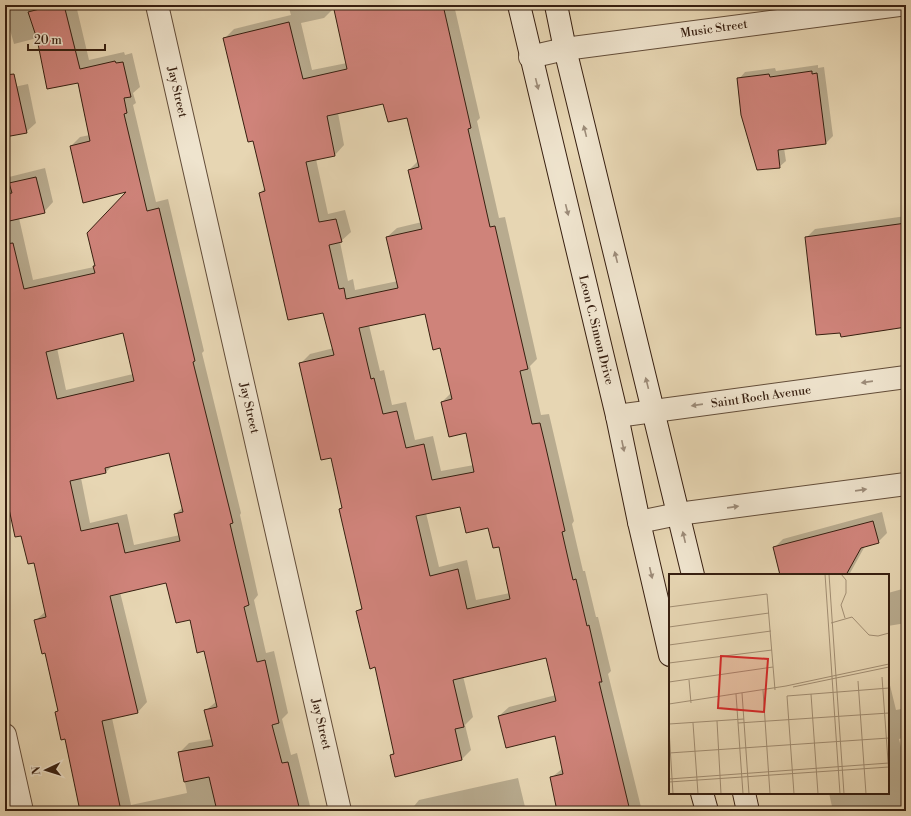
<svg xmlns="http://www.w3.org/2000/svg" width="911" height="816" font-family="'Libre Bodoni',serif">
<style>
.shadow{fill:#0003;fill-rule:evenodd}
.building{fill:#cf837a;stroke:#371f10;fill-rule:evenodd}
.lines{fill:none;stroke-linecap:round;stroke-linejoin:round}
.minor-casing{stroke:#634d39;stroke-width:24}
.secondary-casing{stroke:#371f10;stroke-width:24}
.minor{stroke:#efe4ce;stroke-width:22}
.secondary{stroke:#efe4ce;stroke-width:22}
.oneway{fill:#9c8b78}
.labels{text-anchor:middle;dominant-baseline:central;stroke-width:3;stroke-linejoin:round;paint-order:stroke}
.street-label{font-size:12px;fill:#371f10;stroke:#efe4ce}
.inset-road{fill:none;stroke:#a18d72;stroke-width:1}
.view{fill:#d62828;fill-opacity:0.15;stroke:#d62828;stroke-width:2}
.inset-edge{fill:none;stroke:#371f10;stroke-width:2}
</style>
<rect width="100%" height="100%" fill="#e7d6b3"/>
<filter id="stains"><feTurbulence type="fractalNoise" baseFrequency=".005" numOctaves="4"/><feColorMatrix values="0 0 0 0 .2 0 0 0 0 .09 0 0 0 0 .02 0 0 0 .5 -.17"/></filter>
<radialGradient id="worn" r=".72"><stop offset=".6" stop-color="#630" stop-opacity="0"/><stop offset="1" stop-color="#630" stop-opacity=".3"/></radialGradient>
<g class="shadow">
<path d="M5 5H76L89 60 124 52 125 55 132 53 140 87 133 93 136 103 133 105 156 202 168 199 204 351 202 353 241 513 240 515 258 595 254 600 266 653 274 651 288 713 282 719 291 755 297 753 310 806 306 811H82L66 738 56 712 58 710 46 652 35 621 46 611 35 562 22 535 5 485V178L45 168 53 202 44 212 19 218 33 280 94 267 130 191 71 146 80 137 90 135 79 82 37 38 14 44 5 12ZM124 332 133 374 66 390 57 348ZM170 452 183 507 175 514 180 535 134 545 127 514 90 523 81 478 106 472 112 466ZM167 582 190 618 205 650 217 701 205 711 212 739 189 743 179 753 187 793 131 805 112 718 138 712 147 702 120 592Z"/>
<path d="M288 5H332L333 8 336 5H454L480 118 477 121 499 218 505 217 537 359 530 366 541 415 549 414 574 521 572 524 583 571H585L596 617H598L611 671 608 674 641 807 637 811H533L557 806 551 778 563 768 555 735 499 716 509 707 556 695 547 657 463 676 473 717 465 725 471 750 462 759 391 755 395 751 375 666 358 611 363 606 340 510 343 506 332 456 301 363 310 354 334 348 324 312 260 193 265 188 254 140 225 38 234 29 291 15ZM335 7 347 63 312 70 301 23 324 18ZM384 102 408 117 418 161 409 170 422 222 397 228 387 237 398 281 355 290 353 279 348 281 340 242 351 232 345 210 328 214 316 159 335 155 344 145 338 113ZM425 313 441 347 452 392 442 402 466 431 474 465 441 471 433 436 415 440 406 402 392 405 384 370 380 371 369 325ZM461 506 489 527 499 545 510 593 476 600 467 560 439 567 426 513Z"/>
<polygon points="818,65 818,68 824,67 833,136 826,143 784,148 786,161 779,167 739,79 745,72 775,68 776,71"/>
<polygon points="28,84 36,123 26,132 5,136 5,89"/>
<polygon points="906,216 906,326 806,238 815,229"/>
<polygon points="882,512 887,533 878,542 865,546 849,575 781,575 774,548 783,539"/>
<polygon points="906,588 906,623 888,626 888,593"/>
<polygon points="888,677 896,710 906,708 906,737 899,739 906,768 906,807 897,811 833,811 829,793 888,793"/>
<polygon points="518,778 526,811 410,811 419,800"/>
</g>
<g class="building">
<path d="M55 5H64L80 69 115 61 116 63 123 62 131 97 124 98 127 113 124 114 147 211 159 208 195 361 193 362 233 523 230 524 249 605 244 607 257 662 265 660 279 723 272 725 282 763 288 762 300 811H217L209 777 184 782 178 752 213 746 204 710 217 707 204 651 197 653 190 620 176 623 166 583 110 596 138 713 102 721 121 811H80L65 739 61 740 55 712 58 711 45 653 42 654 34 620 46 617 34 563 28 564 21 536 15 537 5 490V244L13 243 24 289 95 273 93 266H95L87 233 126 192 83 203 70 146 90 141 78 83 47 89 37 39 28 12ZM123 333 134 381 57 399 46 352ZM169 453 183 512 174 514 180 541 125 553 118 523 81 531 70 481 106 473 105 468Z"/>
<path d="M333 5H443L471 128 468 129 490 227 495 226 528 369 520 371 532 424 540 423 546 448 565 531 562 532 573 580 576 579 587 626 589 625 602 682H599L630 811H557L550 777 563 774 555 736 506 748 498 716 556 701 546 658 453 680 464 727 455 729 462 760 395 777 390 755 394 754 375 667 370 669 356 611 362 609 339 509 342 508 331 458 321 460 299 363 334 355 323 313 288 320 259 193 265 191 253 141 248 142 223 38 289 22 303 79 347 69ZM383 104 388 122 407 118 419 167 408 170 422 229 386 237 398 288 346 299 344 288 339 289 329 245 342 242 336 219 319 222 306 162 335 156 327 116ZM425 314 433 350 440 348 452 399 441 402 449 437 466 433 474 472 432 480 424 444 406 448 397 411 383 414 374 378 371 379 359 328ZM460 507 466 533 488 528 493 548 499 547 510 599 467 609 458 569 430 576 416 516Z"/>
<polygon points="812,71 812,74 817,73 826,144 778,150 780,168 757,170 741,115 737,78 769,74 770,77"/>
<polygon points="14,74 27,133 5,137 5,75"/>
<polygon points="36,177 45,213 5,222 5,194 12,193 9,183"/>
<polygon points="906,223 906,327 841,337 840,333 816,335 805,237"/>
<polygon points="873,521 879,543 861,548 846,575 780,575 773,547"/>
</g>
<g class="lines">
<g class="minor-casing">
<g id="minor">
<polyline points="157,5 340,811"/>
<polyline points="530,57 565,49 899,5"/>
<polyline points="617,416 906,377"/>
<polyline points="639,522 678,514 906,484"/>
<polyline points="5,735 22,811"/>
</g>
</g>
<g class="secondary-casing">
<g id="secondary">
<polyline points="519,5 617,416 639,522 670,655"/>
<polyline points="556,5 565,49 693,575"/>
<polyline points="702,793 707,811"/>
<polyline points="744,793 748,811"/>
</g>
</g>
<use href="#minor" class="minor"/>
<use href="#secondary" class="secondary"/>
</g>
<defs><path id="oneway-solid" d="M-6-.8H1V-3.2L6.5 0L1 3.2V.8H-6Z"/></defs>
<g class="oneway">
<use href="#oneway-solid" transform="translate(537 84) rotate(76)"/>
<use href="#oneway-solid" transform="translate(585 131) rotate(-104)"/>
<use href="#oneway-solid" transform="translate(567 210) rotate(76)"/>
<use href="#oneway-solid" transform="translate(616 257) rotate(-104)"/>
<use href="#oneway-solid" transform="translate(867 382) rotate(172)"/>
<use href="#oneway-solid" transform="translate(647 383) rotate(-104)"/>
<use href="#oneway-solid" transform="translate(697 405) rotate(172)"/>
<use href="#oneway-solid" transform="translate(623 446) rotate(78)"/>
<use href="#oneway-solid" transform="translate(861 490) rotate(-8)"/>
<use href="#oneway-solid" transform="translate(733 507) rotate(-8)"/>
<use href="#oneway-solid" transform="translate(684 537) rotate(-103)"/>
<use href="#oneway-solid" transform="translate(651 573) rotate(77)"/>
</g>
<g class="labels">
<g class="street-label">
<text transform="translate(714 29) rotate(-8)">Music Street</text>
<text transform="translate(177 92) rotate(77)">Jay Street</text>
<text transform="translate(596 330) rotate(76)">Leon C. Simon Drive</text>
<text transform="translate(761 397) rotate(-8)">Saint Roch Avenue</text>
<text transform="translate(249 408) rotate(77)">Jay Street</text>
<text transform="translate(321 724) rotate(77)">Jay Street</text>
</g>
</g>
<g transform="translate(669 574)">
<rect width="220" height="220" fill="#e7d6b3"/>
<path class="inset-road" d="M156 0 171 220M160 0 175 220M172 0 177 6V19L172 31 176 44M0 33 98 20 106 116M162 49 183 43 200 61 209 62 220 59M0 53 100 39M0 71 102 57M0 89 103 76M213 103 220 201M20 106 22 129M189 107 197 220M0 108 104 93M124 113 220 93M94 116 101 220M73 119 80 220M67 120 74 220M142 120 149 220M0 130 117 112 220 90M48 147 52 220M24 149 29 220M69 149 220 139M0 150 75 145M0 156 4 220M0 179 220 164M0 205 220 189M0 208 220 193M125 220 118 122 220 114"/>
<path class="view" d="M52 82 99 85 95 138 49 134Z"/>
<rect width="220" height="220" class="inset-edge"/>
</g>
<rect width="911" height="816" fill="none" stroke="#e7d6b3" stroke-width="20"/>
<rect x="6" y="6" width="899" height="804" fill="none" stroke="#371f10" stroke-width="2"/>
<rect x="10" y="10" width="891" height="796" fill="none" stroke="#371f10"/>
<g transform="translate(46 770) rotate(266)" stroke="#efe4ce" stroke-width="3" paint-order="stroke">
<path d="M0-3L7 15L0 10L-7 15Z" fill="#371f10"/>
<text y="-6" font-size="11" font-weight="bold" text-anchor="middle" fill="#371f10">N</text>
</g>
<path d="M28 44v6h77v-6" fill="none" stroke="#371f10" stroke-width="2"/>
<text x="34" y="44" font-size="12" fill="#371f10" stroke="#efe4ce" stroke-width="3" paint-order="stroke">20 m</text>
<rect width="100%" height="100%" filter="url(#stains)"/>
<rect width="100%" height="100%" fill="url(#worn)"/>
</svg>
